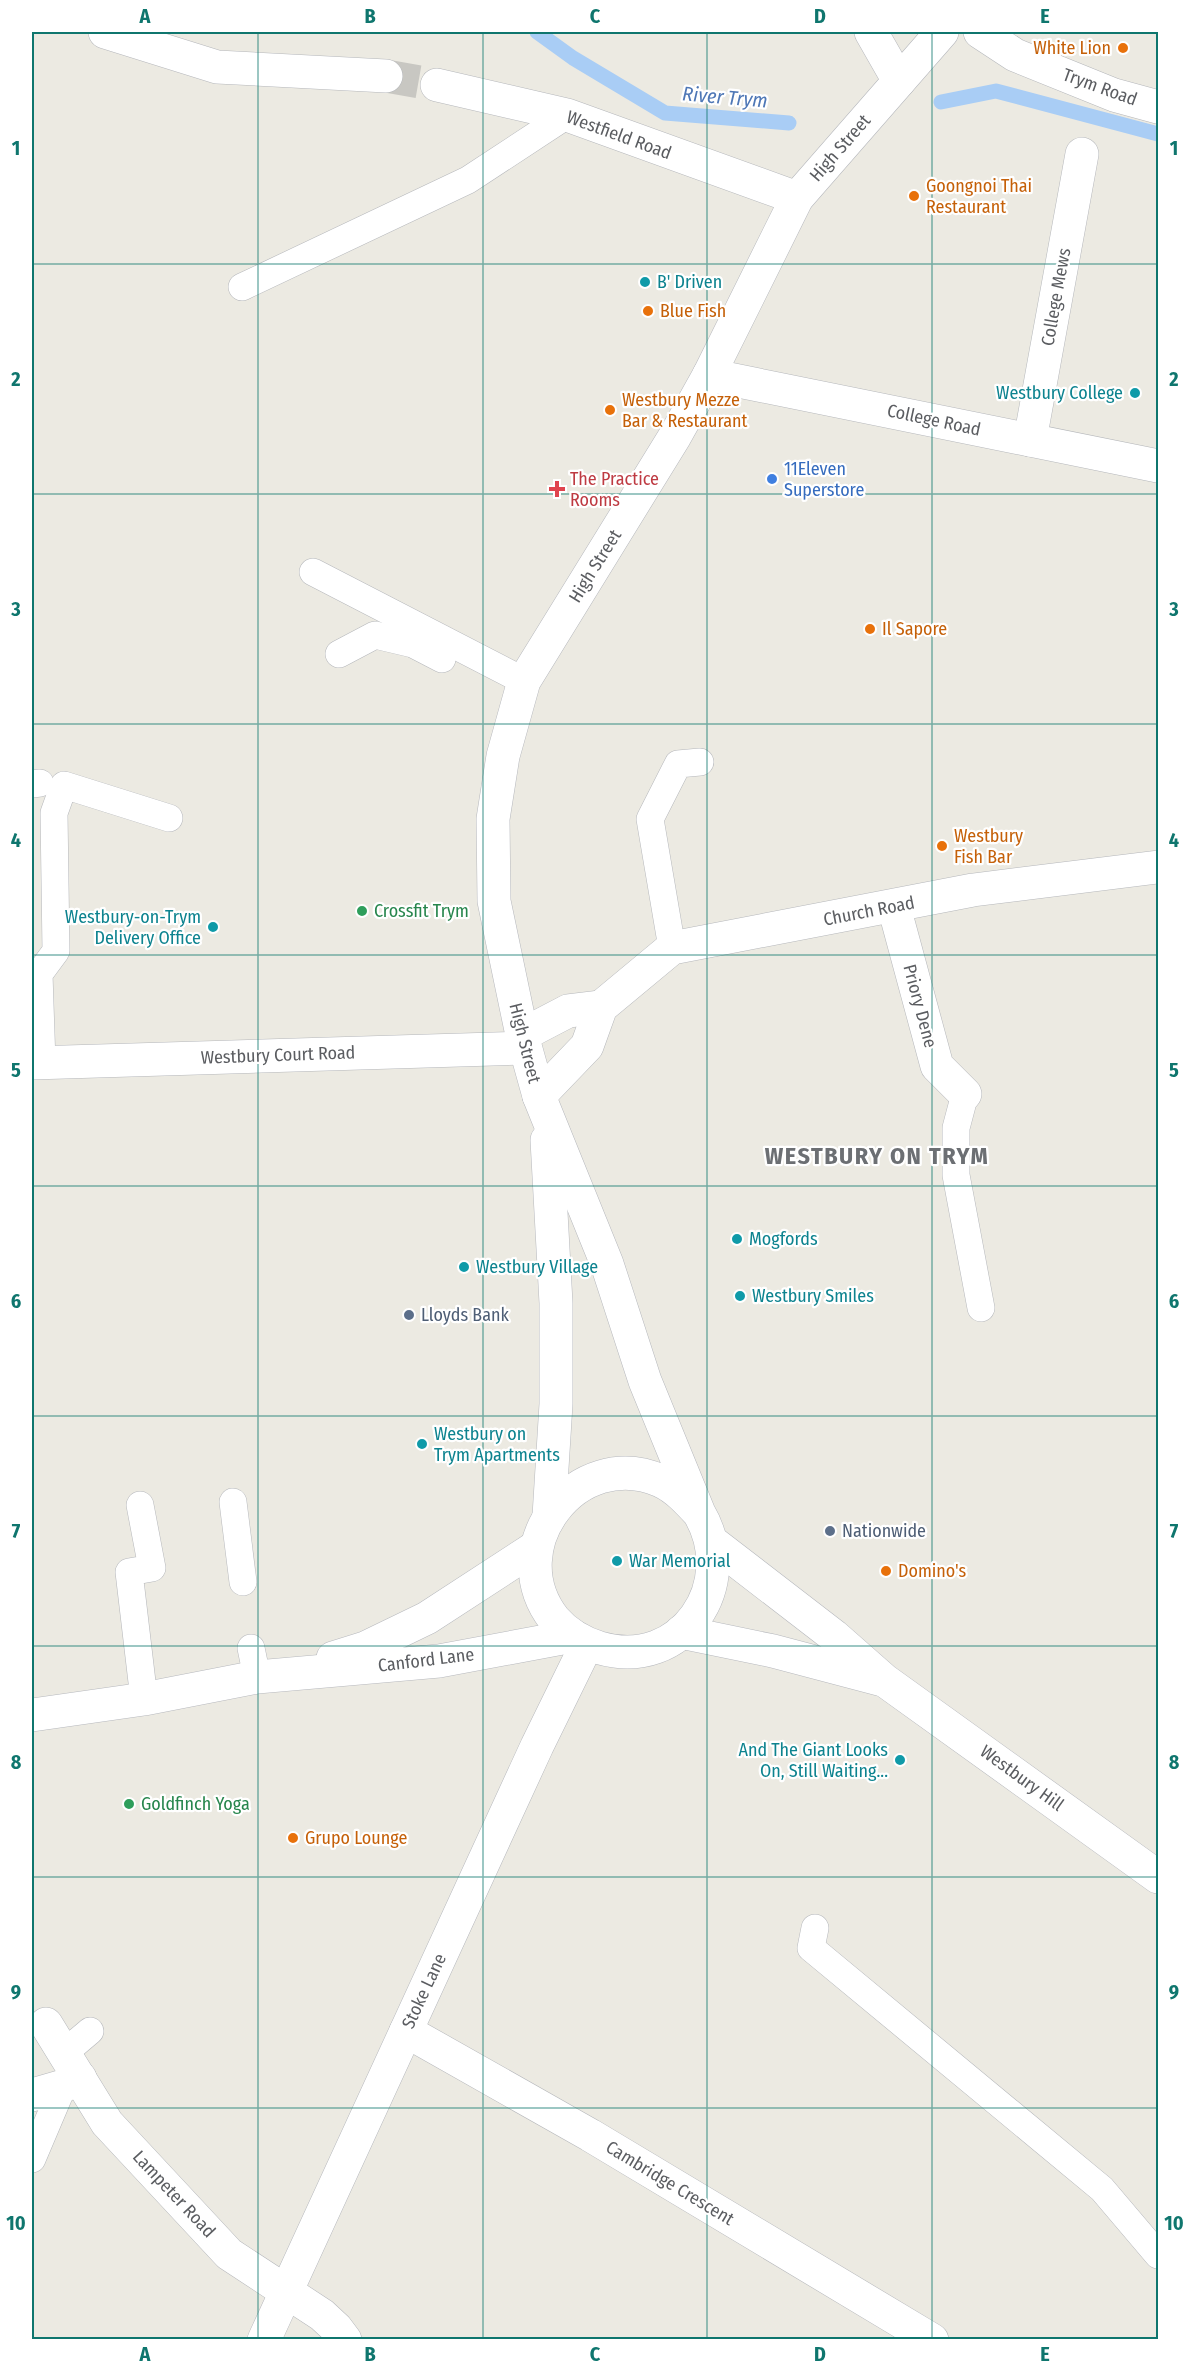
<svg xmlns="http://www.w3.org/2000/svg" width="1190" height="2371" font-family="'Fira Sans Condensed',sans-serif">
<style>
.lines{fill:none;stroke-linecap:round;stroke-linejoin:round}
.stream{stroke:#a9cdf5;stroke-width:15}
.street-tunnel{stroke:#c8c7c2;stroke-width:33;stroke-dasharray:33 16;stroke-linecap:butt}
.lane-casing{stroke:#b5b7bb;stroke-width:28}
.street-casing{stroke:#b5b7bb;stroke-width:34}
.secondary-casing{stroke:#b6b8bd;stroke-width:34}
.lane{stroke:#fff;stroke-width:27}
.street{stroke:#fff;stroke-width:33}
.secondary{stroke:#fff;stroke-width:33}
.grid{fill:none;stroke:#0f766e;stroke-width:1.5;stroke-opacity:0.55}
.food-dot{fill:#e8710a;stroke:#fff;stroke-width:2}
.culture-dot{fill:#0f9aa8;stroke:#fff;stroke-width:2}
.shop-dot{fill:#3f7fe0;stroke:#fff;stroke-width:2}
.health-dot{fill:#e0444e;stroke:#fff;stroke-width:2}
.leisure-dot{fill:#2e9e5b;stroke:#fff;stroke-width:2}
.service-dot{fill:#5c6f8a;stroke:#fff;stroke-width:2}
.labels{text-anchor:middle;dominant-baseline:central;stroke-width:4.5;stroke-linejoin:round;paint-order:stroke}
.food-label{font-size:18px;fill:#c56008;stroke:#fff;text-anchor:start}
.street-label{font-size:18px;fill:#5b5d61;stroke:#fff}
.culture-label{font-size:18px;fill:#0d838f;stroke:#fff;text-anchor:start}
.shop-label{font-size:18px;fill:#366cbe;stroke:#fff;text-anchor:start}
.health-label{font-size:18px;fill:#be3a42;stroke:#fff;text-anchor:start}
.leisure-label{font-size:18px;fill:#27864d;stroke:#fff;text-anchor:start}
.service-label{font-size:18px;fill:#4e5e75;stroke:#fff;text-anchor:start}
.water-label{font-size:20px;font-style:italic;fill:#4e77b6;stroke:#fff}
.district-label{font-size:24px;font-weight:bold;letter-spacing:1.5px;fill:#6c6f73;stroke:#fff}
.neatline{fill:none;stroke:#0f766e;stroke-width:2}
.grid-label{font-size:20px;text-anchor:middle;font-weight:bold;fill:#0f766e}
</style>
<rect width="100%" height="100%" fill="#eceae2"/>
<g class="lines">
<g class="stream">
<polyline points="537,32 573,58 665,113 789,123"/>
<polyline points="941,102 996,91 1158,134"/>
</g>
<polyline class="street-tunnel" points="386,76 437,85"/>
<g class="lane-casing">
<g id="lane">
<polyline points="242,287 468,180 567,115"/>
<polyline points="313,572 524,681"/>
<polyline points="339,654 375,635 413,644 442,659"/>
<polyline points="32,784 40,783"/>
<polyline points="672,948 650,819 678,764 700,762"/>
<polyline points="42,1063 39,974 56,951 54,813 64,785 169,818"/>
<polyline points="965,1094 956,1128 956,1175 981,1308"/>
<polyline points="233,1502 243,1582"/>
<polyline points="140,1505 152,1568 129,1572 144,1699"/>
<polyline points="251,1648 257,1677"/>
<polyline points="815,1928 811,1948 1102,2189 1158,2255"/>
<polyline points="64,2053 90,2031"/>
<polyline points="32,2159 63,2086"/>
</g>
</g>
<g class="street-casing">
<g id="street">
<polyline points="105,32 217,67 386,76"/>
<polyline points="980,32 1015,55 1114,95 1158,107"/>
<polyline points="437,85 567,115 797,198"/>
<polyline points="709,375 1158,466"/>
<polyline points="1030,440 1082,154"/>
<polyline points="894,907 937,1066 965,1094"/>
<polyline points="522,1035 568,1011 601,1007"/>
<polyline points="32,1063 525,1048"/>
<polyline points="539,1096 587,1046 601,1007 672,948 973,890 1158,867"/>
<polyline points="46,2024 107,2123 229,2254 322,2315 336,2328 345,2340"/>
<polyline points="406,2031 590,2135 932,2340"/>
<polyline points="32,2095 63,2086 80,2078"/>
</g>
</g>
<g class="secondary-casing">
<g id="secondary">
<polyline points="871,32 899,81"/>
<polyline points="547,1140 556,1303 556,1404 549,1516"/>
<path d="M699 1513C687 1500 676 1488 661 1481 577 1444 498 1547 554 1619 566 1633 583 1643 600 1648 682 1672 741 1584 699 1513L645 1381 607 1264 539 1096 522 1035 494 901 493 819 503 756 524 681 675 436 709 375 797 198 942 32"/>
<polyline points="712,1542 834,1636 884,1680 1158,1877"/>
<polyline points="681,1632 773,1651 879,1679"/>
<polyline points="333,1658 365,1648 427,1618 536,1547"/>
<polyline points="32,1715 144,1699 257,1677 439,1661 573,1636"/>
<polyline points="264,2340 537,1746 587,1644"/>
</g>
</g>
<use href="#lane" class="lane"/>
<use href="#street" class="street"/>
<use href="#secondary" class="secondary"/>
</g>
<path class="grid" d="M258 32V2340M483 32V2340M707 32V2340M932 32V2340M32 264H1158M32 494H1158M32 724H1158M32 955H1158M32 1186H1158M32 1416H1158M32 1646H1158M32 1877H1158M32 2108H1158"/>
<g class="food-dot">
<circle cx="1123" cy="48" r="6"/>
<circle cx="914" cy="196" r="6"/>
<circle cx="648" cy="311" r="6"/>
<circle cx="610" cy="410" r="6"/>
<circle cx="870" cy="629" r="6"/>
<circle cx="942" cy="846" r="6"/>
<circle cx="886" cy="1571" r="6"/>
<circle cx="293" cy="1838" r="6"/>
</g>
<g class="culture-dot">
<circle cx="645" cy="282" r="6"/>
<circle cx="1135" cy="393" r="6"/>
<circle cx="213" cy="927" r="6"/>
<circle cx="737" cy="1239" r="6"/>
<circle cx="464" cy="1267" r="6"/>
<circle cx="740" cy="1296" r="6"/>
<circle cx="422" cy="1444" r="6"/>
<circle cx="617" cy="1561" r="6"/>
<circle cx="900" cy="1760" r="6"/>
</g>
<circle class="shop-dot" cx="772" cy="479" r="6"/>
<path class="health-dot" d="M554 480h6v6h6v6h-6v6h-6v-6h-6v-6h6z"/>
<g class="leisure-dot">
<circle cx="362" cy="911" r="6"/>
<circle cx="129" cy="1804" r="6"/>
</g>
<g class="service-dot">
<circle cx="409" cy="1315" r="6"/>
<circle cx="830" cy="1531" r="6"/>
</g>
<g class="labels">
<g class="food-label">
<text x="1111" y="48" text-anchor="end">White Lion</text>
<text x="926" y="186">Goongnoi Thai<tspan x="926" dy="21">Restaurant</tspan></text>
<text x="660" y="311">Blue Fish</text>
<text x="622" y="400">Westbury Mezze<tspan x="622" dy="21">Bar &amp; Restaurant</tspan></text>
<text x="882" y="629">Il Sapore</text>
<text x="954" y="836">Westbury<tspan x="954" dy="21">Fish Bar</tspan></text>
<text x="898" y="1571">Domino's</text>
<text x="305" y="1838">Grupo Lounge</text>
</g>
<g class="street-label">
<text transform="translate(1100 87) rotate(20)">Trym Road</text>
<text transform="translate(619 135) rotate(20)">Westfield Road</text>
<text transform="translate(840 148) rotate(-49)">High Street</text>
<text transform="translate(1056 297) rotate(-80)">College Mews</text>
<text transform="translate(934 420) rotate(12)">College Road</text>
<text transform="translate(595 566) rotate(-58)">High Street</text>
<text transform="translate(869 911) rotate(-11)">Church Road</text>
<text transform="translate(920 1006) rotate(75)">Priory Dene</text>
<text transform="translate(525 1043) rotate(76)">High Street</text>
<text transform="translate(278 1055) rotate(-2)">Westbury Court Road</text>
<text transform="translate(426 1660) rotate(-7)">Canford Lane</text>
<text transform="translate(1022 1778) rotate(36)">Westbury Hill</text>
<text transform="translate(424 1991) rotate(-65)">Stoke Lane</text>
<text transform="translate(670 2183) rotate(31)">Cambridge Crescent</text>
<text transform="translate(174 2194) rotate(47)">Lampeter Road</text>
</g>
<g class="culture-label">
<text x="657" y="282">B' Driven</text>
<text x="1123" y="393" text-anchor="end">Westbury College</text>
<text x="201" y="917" text-anchor="end">Westbury-on-Trym<tspan x="201" dy="21">Delivery Office</tspan></text>
<text x="749" y="1239">Mogfords</text>
<text x="476" y="1267">Westbury Village</text>
<text x="752" y="1296">Westbury Smiles</text>
<text x="434" y="1434">Westbury on<tspan x="434" dy="21">Trym Apartments</tspan></text>
<text x="629" y="1561">War Memorial</text>
<text x="888" y="1750" text-anchor="end">And The Giant Looks<tspan x="888" dy="21">On, Still Waiting...</tspan></text>
</g>
<g class="shop-label">
<text x="784" y="469">11Eleven<tspan x="784" dy="21">Superstore</tspan></text>
</g>
<g class="health-label">
<text x="570" y="479">The Practice<tspan x="570" dy="21">Rooms</tspan></text>
</g>
<g class="leisure-label">
<text x="374" y="911">Crossfit Trym</text>
<text x="141" y="1804">Goldfinch Yoga</text>
</g>
<g class="service-label">
<text x="421" y="1315">Lloyds Bank</text>
<text x="842" y="1531">Nationwide</text>
</g>
<g class="water-label">
<text transform="translate(725 97) rotate(5)">River Trym</text>
</g>
<g class="district-label">
<text x="877" y="1156">WESTBURY ON TRYM</text>
</g>
</g>
<rect width="1190" height="2371" fill="none" stroke="#ffffff" stroke-width="66"/>
<rect x="33" y="33" width="1124" height="2305" class="neatline"/>
<g class="grid-label">
<text x="145" y="23">A</text>
<text x="370" y="23">B</text>
<text x="595" y="23">C</text>
<text x="820" y="23">D</text>
<text x="1045" y="23">E</text>
<text x="16" y="155">1</text>
<text x="1174" y="155">1</text>
<text x="16" y="386">2</text>
<text x="1174" y="386">2</text>
<text x="16" y="616">3</text>
<text x="1174" y="616">3</text>
<text x="16" y="847">4</text>
<text x="1174" y="847">4</text>
<text x="16" y="1077">5</text>
<text x="1174" y="1077">5</text>
<text x="16" y="1308">6</text>
<text x="1174" y="1308">6</text>
<text x="16" y="1538">7</text>
<text x="1174" y="1538">7</text>
<text x="16" y="1769">8</text>
<text x="1174" y="1769">8</text>
<text x="16" y="1999">9</text>
<text x="1174" y="1999">9</text>
<text x="16" y="2230">10</text>
<text x="1174" y="2230">10</text>
<text x="145" y="2361">A</text>
<text x="370" y="2361">B</text>
<text x="595" y="2361">C</text>
<text x="820" y="2361">D</text>
<text x="1045" y="2361">E</text>
</g>
</svg>
